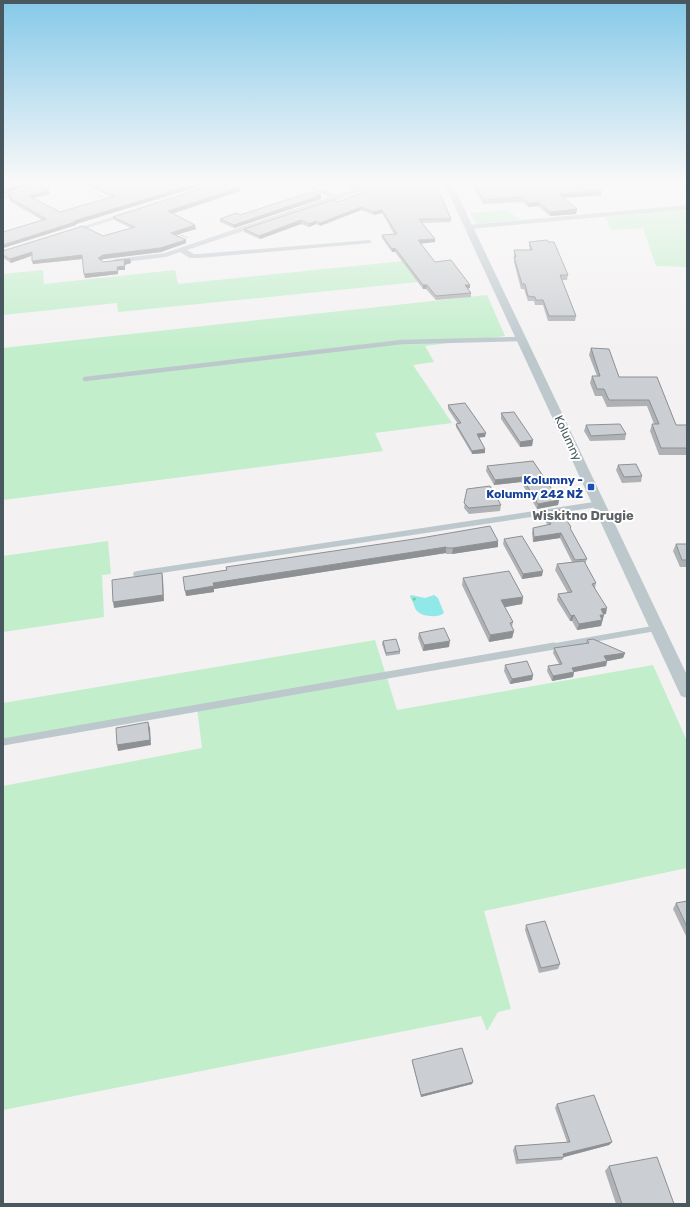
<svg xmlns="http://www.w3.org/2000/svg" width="690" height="1207" font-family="Rubik,sans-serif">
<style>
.green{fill:#c2eecb}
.water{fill:#91e8e9}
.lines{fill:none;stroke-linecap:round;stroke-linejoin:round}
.path-far1{stroke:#7bcb94;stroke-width:1.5;stroke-dasharray:1.5 1;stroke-linecap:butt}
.path{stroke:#7bcb94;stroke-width:2.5;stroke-dasharray:3 2;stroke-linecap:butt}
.service-far2{stroke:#bdc8cd;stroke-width:4.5}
.service-far1{stroke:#bdc8cd;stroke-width:5.5}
.service{stroke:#bdc8cd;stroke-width:7}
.minor{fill:#bdc8cd;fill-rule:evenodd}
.tertiary{fill:#bdc8cd;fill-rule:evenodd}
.wall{fill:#afb2b5}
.shaded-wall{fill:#8e9194}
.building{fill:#cbcfd3;stroke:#8e9194}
.transit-dot{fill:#1a4fb4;stroke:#fff;stroke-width:1.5}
.labels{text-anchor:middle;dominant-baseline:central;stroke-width:4;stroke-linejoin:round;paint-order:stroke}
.street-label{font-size:12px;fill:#49585e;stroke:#fff}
.transit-label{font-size:12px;font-weight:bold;fill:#164399;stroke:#fff;text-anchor:end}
.neighbourhood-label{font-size:13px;font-weight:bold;fill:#5e6366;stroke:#fff}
</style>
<rect width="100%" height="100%" fill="#f3f1f2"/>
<g class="green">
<polygon points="687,208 687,267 656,266 643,228 612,230 605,217"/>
<polygon points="508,210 519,220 477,224 470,213"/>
<polygon points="403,261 418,282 118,312 117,303 3,315 3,274 43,270 44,284 175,270 178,284"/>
<polygon points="487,295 505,336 425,346 434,362 413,365 452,423 375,433 383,451 3,500 3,348"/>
<polygon points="108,541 111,574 102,575 104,617 3,632 3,556"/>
<polygon points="375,640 397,710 653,665 687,741 687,868 484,911 511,1009 498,1012 487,1031 481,1016 3,1110 3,786 202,748 197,708 3,742 3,703"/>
</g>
<path class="water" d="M411 595 425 598 434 595 438 598 444 613C438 618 423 617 417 611 414 608 414 602 410 597Z"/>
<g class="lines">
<g class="path-far1">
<polyline points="75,183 108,200"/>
<polyline points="176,233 188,238"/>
</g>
<polyline class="path" points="413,600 417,597"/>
<polyline class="service-far2" points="85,379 402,342 521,339"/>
<g class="service-far1">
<polyline points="136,574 599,504"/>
<polyline points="549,647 657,628"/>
</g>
<polyline class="service" points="3,742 554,646"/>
<g class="minor">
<polygon points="44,183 55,183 3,199 3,195"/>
<polygon points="295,183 305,183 336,195 372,183 382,183 339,199 187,250 194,254 199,254 369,240 372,242 371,243 199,258 190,258 180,252 166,257 115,263 111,261 115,259 165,253 330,197"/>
<polygon points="687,205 687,209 469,229 466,227 469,225"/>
<polygon points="130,211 133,213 132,214 71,233 66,232"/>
</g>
<polygon class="tertiary" points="444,183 452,183 687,675 687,698 681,696 679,692"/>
</g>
<g class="wall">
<polygon points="83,183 210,183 76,224 76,225 3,248 3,232 42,220 11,202 10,200 9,199 8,195 50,194 33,198 60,212 111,197"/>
<polygon points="341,183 365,183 353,188"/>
<polygon points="472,183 593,183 601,195 563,198 577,209 576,214 550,216 538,206 528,207 523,202 483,204"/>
<polygon points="239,188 240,191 172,214 196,229 176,235 186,240 186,243 161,252 104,259 101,260 103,262 130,259 131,263 124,265 125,270 118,270 118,274 85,278 82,259 33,264 32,256 11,263 3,258 3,251 103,236 131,228 114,220 113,217"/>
<polygon points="321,199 234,228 220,222 220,219"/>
<polygon points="338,202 451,219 451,222 422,223 435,242 420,243 435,262 470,288 467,289 471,293 471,297 436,300 426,289 423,289 395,252 392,252 382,238 382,235 394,234 382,213 374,215 361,210 320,226 316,224 309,227 301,224 260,239 244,232 244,229"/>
<polygon points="529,242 548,242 568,275 567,280 562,280 576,316 575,321 548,321 543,305 535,305 534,301 528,301 524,289 521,289 514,262 514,250 530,250 529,246"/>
<polygon points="591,348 619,377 657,377 676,425 687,425 687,455 659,455 650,431 652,424 654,424 647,406 607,407 602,396 595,396 590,383 592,376 597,376 589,355"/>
<polygon points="448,405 485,437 479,437 485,453 472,454 456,427 456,424 458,424 448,409"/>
<polygon points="501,413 533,440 532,446 520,447 501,419"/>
<polygon points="586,425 626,434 625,440 590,441 584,431"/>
<polygon points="533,461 559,500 558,505 537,509 521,482 494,485 486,471 487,466"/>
<polygon points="618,465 642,476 641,482 622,483 616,470"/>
<polygon points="467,489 501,505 500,511 469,514 464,508"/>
<polygon points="543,512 571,530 587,559 585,564 596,583 595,588 606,614 604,614 601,626 577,630 572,621 570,621 557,600 558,594 568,593 555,570 557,564 572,562 560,538 533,542 532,533 533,528 548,525 542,517"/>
<polygon points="421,538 498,547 452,554 446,554 446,553 214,589 214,592 186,596 226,570"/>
<polygon points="504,539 542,576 522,579 503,544"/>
<polygon points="676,544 687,544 687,567 680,567 673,551"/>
<polygon points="463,578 523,597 522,604 505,607 513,622 512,627 514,631 512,638 489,642 462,585"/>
<polygon points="419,633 449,647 423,651 418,638"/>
<polygon points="587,640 625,653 623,658 607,661 606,666 574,672 573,677 552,681 547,671 548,666 559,664 553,653 554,648 586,644"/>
<polygon points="383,641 400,651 400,654 386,656 382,644"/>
<polygon points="505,665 533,675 532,680 510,684 504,671"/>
<polygon points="687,901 687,938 673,909 676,903"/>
<polygon points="526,925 560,964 558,969 539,973 525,930"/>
<polygon points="412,1060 472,1084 421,1097 412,1062"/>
<polygon points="557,1104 612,1142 609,1145 564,1157 562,1160 516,1164 513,1150 515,1146 567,1142 555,1108"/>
<polygon points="609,1166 674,1204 616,1204 605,1171"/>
</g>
<g class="shaded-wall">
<polygon points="26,183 33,183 33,185 3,194 3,191"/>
<polygon points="199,183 210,183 76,224 76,225 3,248 3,245 74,221"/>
<polygon points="357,183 365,183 353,188 353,185"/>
<polygon points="239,188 240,191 168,215 168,211"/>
<polygon points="49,190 50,194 29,199 29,196"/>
<polygon points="601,190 601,195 558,198 559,194"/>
<polygon points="321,195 321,199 234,228 234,225"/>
<polygon points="539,202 538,206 528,207 529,203"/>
<polygon points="361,207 361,210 320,226 320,223"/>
<polygon points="577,209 576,214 550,216 550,212"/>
<polygon points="382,210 382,213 374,215 374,212"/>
<polygon points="301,220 301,224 260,239 259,236"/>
<polygon points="316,221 316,224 309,227 309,224"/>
<polygon points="195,225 196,229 172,236 171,233"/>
<polygon points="435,239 435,242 418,244 418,240"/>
<polygon points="186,240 186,243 161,252 104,259 99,261 98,258 103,255"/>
<polygon points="395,248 395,252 392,252 392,249"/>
<polygon points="32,252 33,255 11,263 10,259"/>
<polygon points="82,255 82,259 33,264 32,261"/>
<polygon points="130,259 131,263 124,265 124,261"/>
<polygon points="125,266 125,270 118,270 117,267"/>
<polygon points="118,271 118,274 85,278 84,274"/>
<polygon points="423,285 427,285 426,289 423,289"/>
<polygon points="465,285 470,285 470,288 464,289"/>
<polygon points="486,433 485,437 476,438 477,434"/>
<polygon points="533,440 532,446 520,447 520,442"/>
<polygon points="485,449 485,453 472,454 472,451"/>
<polygon points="522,477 521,482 494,485 495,480"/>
<polygon points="559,500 558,505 537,509 538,504"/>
<polygon points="561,533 560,538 533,542 534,537"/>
<polygon points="498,541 498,547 452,554 453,548"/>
<polygon points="446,547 446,553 214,589 214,592 186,596 185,591 213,583"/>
<polygon points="543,571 542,576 522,579 523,574"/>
<polygon points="162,573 163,578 164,601 114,608 113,602"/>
<polygon points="523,597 522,604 500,608 501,600"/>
<polygon points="607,608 606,614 599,615 601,609"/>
<polygon points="574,615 572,621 570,621 571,616"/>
<polygon points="600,615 604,615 601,626 577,630 579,624"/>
<polygon points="514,631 512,638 489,642 490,635"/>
<polygon points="450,641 449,647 423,651 424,645"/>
<polygon points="625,653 623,658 603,662 604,656"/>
<polygon points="607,661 606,666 574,672 573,677 552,681 553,676 572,668"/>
<polygon points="533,675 532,680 510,684 512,679"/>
<polygon points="148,722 150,728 151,745 118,751 117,745"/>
<polygon points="473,1082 472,1084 421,1097 421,1095"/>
<polygon points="612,1142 609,1145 564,1157 563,1154"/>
</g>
<g class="building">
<polygon points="3,183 26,183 3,191"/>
<polygon points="89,183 199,183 74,221 75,222 3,245 3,232 46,219 10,198 12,198 8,195 40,186 49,190 29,196 60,212 115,196"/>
<polygon points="218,183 229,183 239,188 168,211 195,225 171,233 186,240 160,248 103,255 98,258 103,262 130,259 124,261 125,266 117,267 118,271 84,274 82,255 32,261 32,252 10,259 3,255 3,251 83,226 103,236 135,227 113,217"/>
<polygon points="349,183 357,183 353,185"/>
<polygon points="474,183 593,183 601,190 559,194 577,209 550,212 539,202 529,203 523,197 484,200"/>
<polygon points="436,185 451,219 419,219 435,239 418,240 435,262 451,260 470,285 465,285 471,293 436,296 427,285 423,285 395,248 392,249 382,235 397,234 382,210 374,212 361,207 320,223 316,221 309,224 301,220 259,236 244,229 332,200 338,202 376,187"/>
<polygon points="311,192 321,195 234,225 220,219 236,213 240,215"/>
<polygon points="547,240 548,242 554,242 568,275 560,275 576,316 549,316 543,300 536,300 535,297 528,296 525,284 522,284 514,257 516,257 514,250 532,250 529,242"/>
<polygon points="591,348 609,349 619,377 657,377 676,425 687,425 687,448 661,448 652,424 659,424 649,400 609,400 604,389 597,389 592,376 600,376"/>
<polygon points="465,403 486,433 477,434 485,449 472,451 456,424 461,423 448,405"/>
<polygon points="514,412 533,440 520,442 501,413"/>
<polygon points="620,424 626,434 591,436 586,425"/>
<polygon points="533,461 559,500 538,504 522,477 495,480 487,466"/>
<polygon points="636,464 642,476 624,477 618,465"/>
<polygon points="490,486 501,505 469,508 464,503 467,489"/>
<polygon points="560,510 571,527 570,528 587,559 575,560 561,533 534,537 533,528 551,524 543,512"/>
<polygon points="490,526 498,541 453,548 447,548 446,547 213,583 214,586 185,591 183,577 227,570 226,567 421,538"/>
<polygon points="522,536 543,571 523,574 504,539"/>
<polygon points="676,544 687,544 687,560 682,560"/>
<polygon points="584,561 596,583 592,584 607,608 601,609 604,615 600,615 602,620 579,624 574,615 571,616 558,594 572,592 557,564"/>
<polygon points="509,571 523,597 501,600 513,622 510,623 514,631 490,635 463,578"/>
<polygon points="162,573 163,595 113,602 112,580"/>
<polygon points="444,628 450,641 424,645 419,633"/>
<polygon points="396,639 400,651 386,653 383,641"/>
<polygon points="593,639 625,653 604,656 607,661 572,668 574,672 553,676 548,666 562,664 554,648 589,643 587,640"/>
<polygon points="527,661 533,675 512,679 505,665"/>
<polygon points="148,722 150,740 117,745 116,728"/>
<polygon points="687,901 687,927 676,903"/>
<polygon points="545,921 560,964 541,968 526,925"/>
<polygon points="462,1048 473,1082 421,1095 412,1060"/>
<polygon points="594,1095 612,1142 563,1154 564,1157 518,1160 515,1146 570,1142 557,1104"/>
<polygon points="657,1157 674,1204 622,1204 609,1166"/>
</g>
<linearGradient id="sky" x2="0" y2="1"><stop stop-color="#85c9e8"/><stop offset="0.52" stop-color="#faf9f9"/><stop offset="1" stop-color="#faf9f9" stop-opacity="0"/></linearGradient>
<rect width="690" height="352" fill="url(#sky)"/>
<rect class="transit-dot" x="587" y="483" width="8" height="8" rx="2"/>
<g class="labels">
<g class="street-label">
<text transform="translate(568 438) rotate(65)">Kolumny</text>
</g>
<g class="transit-label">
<text x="583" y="480">Kolumny -<tspan x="583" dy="14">Kolumny 242 NŻ</tspan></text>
</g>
<g class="neighbourhood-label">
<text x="583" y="515">Wiskitno Drugie</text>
</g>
</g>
<rect width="690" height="1207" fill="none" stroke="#49585e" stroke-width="8"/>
</svg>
